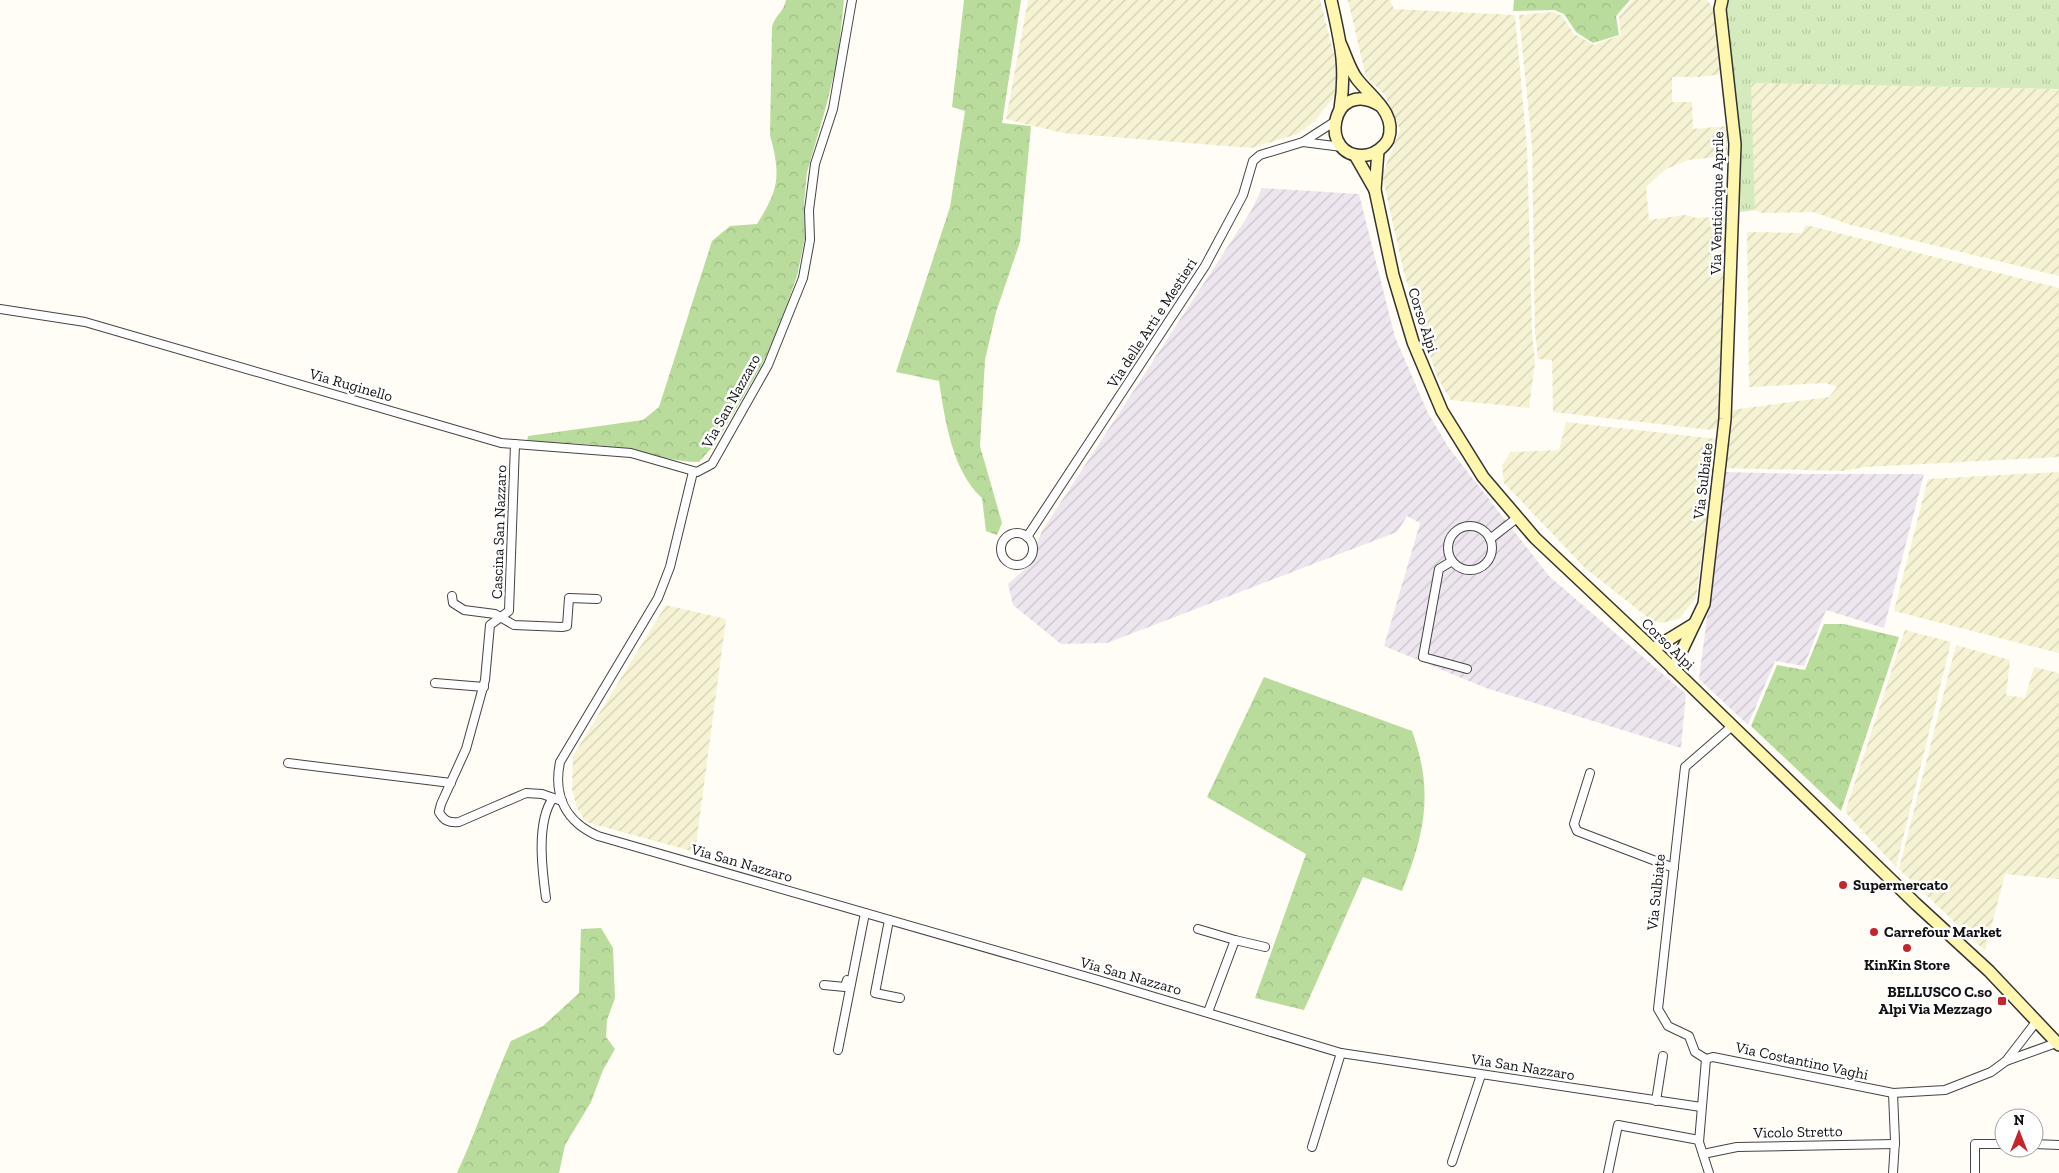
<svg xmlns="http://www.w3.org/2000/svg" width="2059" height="1173" font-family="'Zilla Slab',serif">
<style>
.industrial{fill:url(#industrial-furrows)}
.farmland{fill:url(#farmland-furrows)}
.grass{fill:url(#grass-tufts)}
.forest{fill:url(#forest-crowns)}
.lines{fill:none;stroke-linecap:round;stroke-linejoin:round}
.street-casing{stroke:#444;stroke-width:10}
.secondary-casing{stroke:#333;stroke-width:14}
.street{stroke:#fff;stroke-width:8}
.secondary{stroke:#fff6b0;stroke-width:11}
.poi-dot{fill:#c4262e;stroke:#fff;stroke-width:2}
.labels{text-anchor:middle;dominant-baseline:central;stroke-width:5;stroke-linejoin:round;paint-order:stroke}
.street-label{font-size:15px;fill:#111;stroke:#fff}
.poi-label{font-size:15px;font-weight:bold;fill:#111;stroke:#fff;text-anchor:start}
</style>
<defs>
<pattern id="industrial-furrows" width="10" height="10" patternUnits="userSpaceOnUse" patternTransform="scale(1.25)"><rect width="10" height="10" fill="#eee6ef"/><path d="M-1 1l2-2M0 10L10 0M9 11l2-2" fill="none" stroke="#cbc4cc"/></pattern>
<pattern id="farmland-furrows" width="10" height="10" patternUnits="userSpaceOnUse" patternTransform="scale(1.25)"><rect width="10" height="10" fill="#f6f3d4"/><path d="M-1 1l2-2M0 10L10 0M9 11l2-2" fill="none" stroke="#d2cfb5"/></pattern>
<pattern id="grass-tufts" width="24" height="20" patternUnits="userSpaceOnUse" patternTransform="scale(1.25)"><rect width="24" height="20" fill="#d5ebbd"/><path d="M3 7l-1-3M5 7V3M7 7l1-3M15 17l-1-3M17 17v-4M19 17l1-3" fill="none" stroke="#b6c8a1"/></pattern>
<pattern id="forest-crowns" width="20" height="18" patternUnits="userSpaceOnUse" patternTransform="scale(1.25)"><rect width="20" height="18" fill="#b9dc9c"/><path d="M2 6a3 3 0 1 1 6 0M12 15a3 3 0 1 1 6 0" fill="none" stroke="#9ebc85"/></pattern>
</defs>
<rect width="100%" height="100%" fill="#fffdf5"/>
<g class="industrial">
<polygon points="1262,188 1359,194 1395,337 1428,413 1449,448 1549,576 1686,694 1681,748 1486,688 1384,646 1420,523 1407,516 1397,532 1107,643 1061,644 1013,605 1008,584 1035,560 1037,544 1042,531 1251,211"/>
<polygon points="1726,472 1803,474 1924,474 1884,628 1826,610 1804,666 1775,661 1748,725 1699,679"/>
</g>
<g class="farmland">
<polygon points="1028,0 1320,0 1339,74 1337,93 1315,121 1298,134 1251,148 1063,133 1006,119"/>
<polygon points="1348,0 1390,0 1394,9 1515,15 1527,147 1532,333 1535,362 1529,408 1451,400 1437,377 1404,273 1382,175 1400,130 1385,95 1366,77"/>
<polygon points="1633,0 1707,0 1714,9 1723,74 1700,77 1672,77 1672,102 1692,102 1693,129 1727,126 1727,156 1688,160 1666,169 1646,187 1649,220 1685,215 1697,218 1727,216 1721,422 1718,427 1712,430 1553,412 1552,360 1538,359 1535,333 1532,146 1519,15 1554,12 1562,16 1574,34 1594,45 1621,35 1619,17"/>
<polygon points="1750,83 2059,89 2059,276 1851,225 1813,212 1762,213 1755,210"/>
<polygon points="1806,225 2059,288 2059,457 1865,467 1843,471 1726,468 1732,410 1829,397 1837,387 1826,383 1749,387 1747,232 1802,233"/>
<polygon points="1566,422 1717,439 1696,598 1679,619 1661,623 1651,620 1585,568 1504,483 1502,465 1511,452 1559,450"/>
<polygon points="2059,472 2059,653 1894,611 1928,479"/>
<polygon points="666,605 726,619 695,852 586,822 577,808 572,789 573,756"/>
<polygon points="1905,630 1951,642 1896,867 1845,812"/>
<polygon points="1956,645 2010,660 2006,695 2025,698 2034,667 2059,673 2059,879 2005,874 1985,951 1899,869"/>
</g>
<polygon class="grass" points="1726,0 2059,0 2059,89 1751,83 1755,210 1740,212 1738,202 1741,177"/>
<g class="forest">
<path d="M786 0H844L838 57 826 107 807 172 804 203 805 238 797 276 780 325 763 363 716 443 699 462C675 462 654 455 631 450 597 444 562 442 527 442L528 436 643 420 659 407 712 241 730 226 757 224C779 189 781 176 770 135L772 27C775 15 784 12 786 0Z"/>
<path d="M964 0H1021L1002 123 1031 126 1020 242 996 312 985 360 980 446 1002 523 997 535 986 531 982 498C952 471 945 420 939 381L896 372 950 207 965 111 952 107Z"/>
<polygon points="1514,0 1630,0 1616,16 1619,35 1593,43 1576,32 1564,14 1554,10 1513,11"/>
<polygon points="1824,624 1844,624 1899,637 1841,811 1751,726 1777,665 1805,670"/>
<path d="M1264 677 1412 731C1434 792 1425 832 1402 891L1363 877 1304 1010 1255 998 1306 854 1207 797Z"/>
<path d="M601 928 613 948 615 998 607 1020 606 1037 615 1049 603 1070 591 1102 565 1145 559 1173H457C477 1130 491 1085 511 1041L543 1026 579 993 581 929Z"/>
</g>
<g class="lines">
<g class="street-casing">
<g id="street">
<polyline points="1303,142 1342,147"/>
<polyline points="0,309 85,322 501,443 631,453 697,472 712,464 768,365 803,278 810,240 809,210 815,164 833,109 852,0"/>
<path d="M515 444 509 611 490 625 485 680 466 749 441 804 439 812C444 821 449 823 459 822L526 793 542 794 562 801"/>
<path d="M693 472 670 567 658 598 560 762C553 796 566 822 598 836L1098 980 1341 1053 1701 1107"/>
<circle cx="1470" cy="548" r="22"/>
<circle cx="1017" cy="549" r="16"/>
<polyline points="1027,537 1205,266 1243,195 1253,161 1260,155 1303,142 1334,122"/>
<polyline points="1490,539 1517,518"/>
<polyline points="1452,561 1439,569 1423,657 1467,669"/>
<polyline points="452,596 453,603 464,610 495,614 514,625 562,627 567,626 569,598 597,599"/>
<polyline points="435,683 484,687"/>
<polyline points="288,763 451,783"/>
<polyline points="1590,773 1574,824 1577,831 1674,868"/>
<path d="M546 898C542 869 536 822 553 798"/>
<polyline points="889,920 875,993 900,998"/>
<polyline points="1198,929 1235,940"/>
<polyline points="824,985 845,987 847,980"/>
<polyline points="1208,1012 1235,940 1265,947"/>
<polyline points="838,1050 865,913"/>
<polyline points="1706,1059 1695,1052 1689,1036 1668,1026 1658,1009 1685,767 1731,727"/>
<polyline points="1706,1059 1713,1057 1893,1093 1945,1090 1991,1072 2006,1061 2036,1022"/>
<polyline points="1706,1059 1699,1142 1709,1173"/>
<polyline points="2006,1061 2056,1043"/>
<polyline points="1656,1101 1663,1056"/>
<polyline points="2034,1144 2059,1145"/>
<polyline points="1312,1147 1341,1053"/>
<polyline points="1703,1154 1737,1147 1895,1144"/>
<polyline points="1452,1162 1481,1075"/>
<polyline points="1608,1173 1618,1125 1699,1140"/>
<polyline points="1893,1173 1895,1141 1893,1093"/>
<polyline points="1975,1173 1975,1144 2004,1144"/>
</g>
</g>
<g class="secondary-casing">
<g id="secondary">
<path d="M1331 0C1340 41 1347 66 1340 109"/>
<path d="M1341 45C1346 56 1350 70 1357 79 1371 97 1398 114 1388 140 1384 147 1375 154 1367 155 1316 162 1330 74 1381 106"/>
<polyline points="1378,151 1375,190 1393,275 1413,342 1442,411 1483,477 1535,538 1653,649 1916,904 1989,971 2059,1045"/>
<polyline points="1355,155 1375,190"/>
<polyline points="1653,649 1694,624"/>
<polyline points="1673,669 1704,604 1725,419 1735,144 1720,9 1722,0"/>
</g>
</g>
<use href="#street" class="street"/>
<use href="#secondary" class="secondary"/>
</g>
<g class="poi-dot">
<circle cx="1843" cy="885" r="5"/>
<circle cx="1874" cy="932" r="5"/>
<circle cx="1907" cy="948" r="5"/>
<rect x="1997" y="996" width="10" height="10" rx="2.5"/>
</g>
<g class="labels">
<g class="street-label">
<text transform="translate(1717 203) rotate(-89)">Via Venticinque Aprile</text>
<text transform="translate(1423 320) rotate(72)">Corso Alpi</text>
<text transform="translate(1152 323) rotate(-57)">Via delle Arti e Mestieri</text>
<text transform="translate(351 385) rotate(16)">Via Ruginello</text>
<text transform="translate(731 401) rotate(-61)">Via San Nazzaro</text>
<text transform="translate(1703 481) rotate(-83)">Via Sulbiate</text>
<text transform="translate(499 532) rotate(-88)">Cascina San Nazzaro</text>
<text transform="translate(1668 644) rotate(44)">Corso Alpi</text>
<text transform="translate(742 863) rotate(16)">Via San Nazzaro</text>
<text transform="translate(1656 892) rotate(-84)">Via Sulbiate</text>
<text transform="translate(1131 976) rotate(16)">Via San Nazzaro</text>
<text transform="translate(1802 1061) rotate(12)">Via Costantino Vaghi</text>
<text transform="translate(1523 1067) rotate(9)">Via San Nazzaro</text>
<text transform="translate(1798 1132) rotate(-1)">Vicolo Stretto</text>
</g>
<g class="poi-label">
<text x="1853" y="885">Supermercato</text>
<text x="1884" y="932">Carrefour Market</text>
<text x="1907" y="965" text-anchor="middle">KinKin Store</text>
<text x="1992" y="992" text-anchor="end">BELLUSCO C.so<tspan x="1992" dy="17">Alpi Via Mezzago</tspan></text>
</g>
</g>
<g transform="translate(2019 1133)"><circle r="24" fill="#ffffff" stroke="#a0a0a0"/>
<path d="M0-4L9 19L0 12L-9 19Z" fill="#c4262e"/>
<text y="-8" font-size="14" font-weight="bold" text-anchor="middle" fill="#111111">N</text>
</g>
</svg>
